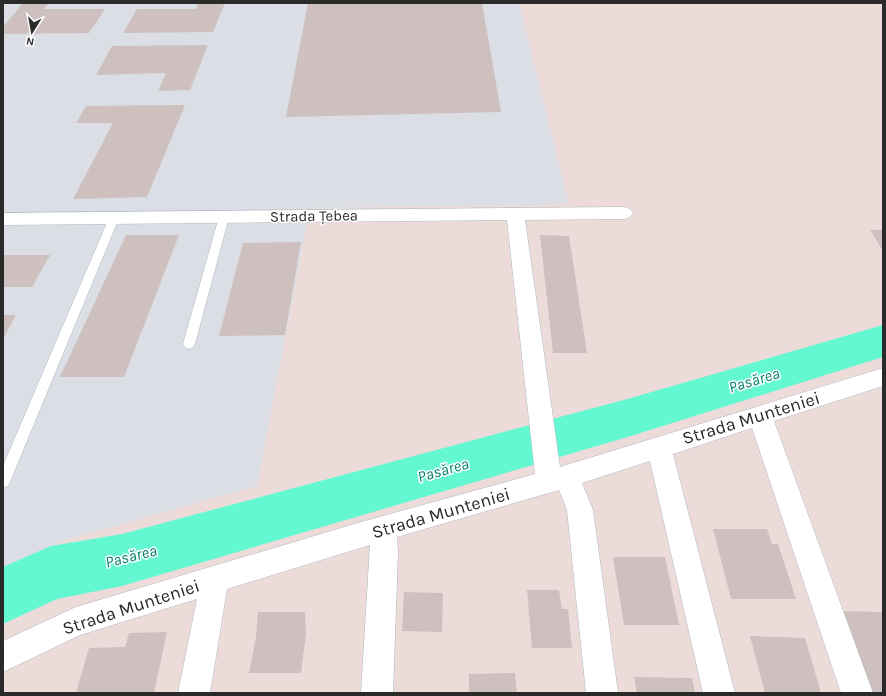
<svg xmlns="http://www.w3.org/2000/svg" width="886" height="696" font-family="Karla,sans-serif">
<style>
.industrial{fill:#dbdee5}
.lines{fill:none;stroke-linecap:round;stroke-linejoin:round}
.river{fill:#64f8d2;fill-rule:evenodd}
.building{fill:#cec0bf}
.service-casing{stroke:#aebabf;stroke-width:1}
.minor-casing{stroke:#aebabf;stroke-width:1}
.service{fill:#fff;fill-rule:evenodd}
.minor{fill:#fff;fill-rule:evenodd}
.labels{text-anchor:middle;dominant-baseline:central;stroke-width:3;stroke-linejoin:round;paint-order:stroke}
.street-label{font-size:15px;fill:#2a2a2a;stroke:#fff}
.water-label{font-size:16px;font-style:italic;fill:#06806a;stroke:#fff}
.near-street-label{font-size:18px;fill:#2a2a2a;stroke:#fff}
</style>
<rect width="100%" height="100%" fill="#eddbda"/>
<polygon class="industrial" points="3,3 519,3 569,204 310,208 257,486 65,540 3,571"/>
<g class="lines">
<polygon class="river" points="883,325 883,357 631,436 122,586 57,599 3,624 3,567 51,546 122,534 631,398"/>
</g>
<g class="building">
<polygon points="23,3 49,3 44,9 105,9 89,33 3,34 3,27"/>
<polygon points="198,3 225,3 213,32 123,33 137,9 196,9"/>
<polygon points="308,3 482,3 501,112 286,117"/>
<polygon points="208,45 190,90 158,91 166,73 96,75 112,46"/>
<polygon points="185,105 147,197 73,199 113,123 76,123 86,106"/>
<polygon points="870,230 883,230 883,251"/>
<polygon points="126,235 179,235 124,377 60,377"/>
<polygon points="540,235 569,236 587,353 553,353"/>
<polygon points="301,242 285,335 219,336 243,243"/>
<polygon points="3,255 50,255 32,287 3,287"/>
<polygon points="3,315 16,315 3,339"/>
<polygon points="713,529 767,529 772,544 778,544 796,599 731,599"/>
<polygon points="613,557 665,557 679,625 624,625"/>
<polygon points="527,590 559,590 562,609 568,609 572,648 532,648"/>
<polygon points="404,592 443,593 442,632 402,631"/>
<polygon points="838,611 883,612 883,693 866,693"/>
<polygon points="258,612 305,612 306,634 301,673 249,673 256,637"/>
<polygon points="167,632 154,693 76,693 89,648 125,647 129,633"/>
<polygon points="750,636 805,638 821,693 765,693"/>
<polygon points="515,673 517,693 469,693 469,674"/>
<polygon points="634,677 692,678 695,693 637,693"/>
</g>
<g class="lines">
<g class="service-casing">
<g id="service">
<polygon points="224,214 229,217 195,344 193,347 189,349 185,347 183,344 219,217"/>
<polygon points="114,215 119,218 10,482 8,486 3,488 3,466 109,218"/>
</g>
</g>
<g class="minor-casing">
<polygon id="minor" points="624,207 630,209 633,213 630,217 624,219 525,220 560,467 883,368 883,386 774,421 873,693 841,693 752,428 673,454 735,693 703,693 650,461 582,483 593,510 618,693 586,693 567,510 559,490 397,537 398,552 393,693 361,693 370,545 227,589 210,693 178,693 197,599 80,635 3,672 3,641 76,607 361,522 535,474 507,220 3,225 3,213"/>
</g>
<use href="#service" class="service"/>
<use href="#minor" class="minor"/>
</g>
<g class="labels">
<g class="street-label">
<text transform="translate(314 216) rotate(-1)">Strada Țebea</text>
</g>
<g class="water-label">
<text transform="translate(754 380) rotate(-17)">Pasărea</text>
<text transform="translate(443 470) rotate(-16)">Pasărea</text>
<text transform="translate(131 556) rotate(-14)">Pasărea</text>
</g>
<g class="near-street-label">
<text transform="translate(751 418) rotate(-17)">Strada Munteniei</text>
<text transform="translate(441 513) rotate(-16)">Strada Munteniei</text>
<text transform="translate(131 607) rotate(-18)">Strada Munteniei</text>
</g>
</g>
<rect width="886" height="696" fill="none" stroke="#2a2a2a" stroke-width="8"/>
<g transform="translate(32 32) rotate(191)" stroke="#ffffff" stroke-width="3" paint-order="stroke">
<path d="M0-3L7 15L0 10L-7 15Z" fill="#2a2a2a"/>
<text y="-6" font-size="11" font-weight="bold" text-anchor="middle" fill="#2a2a2a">N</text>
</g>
</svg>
